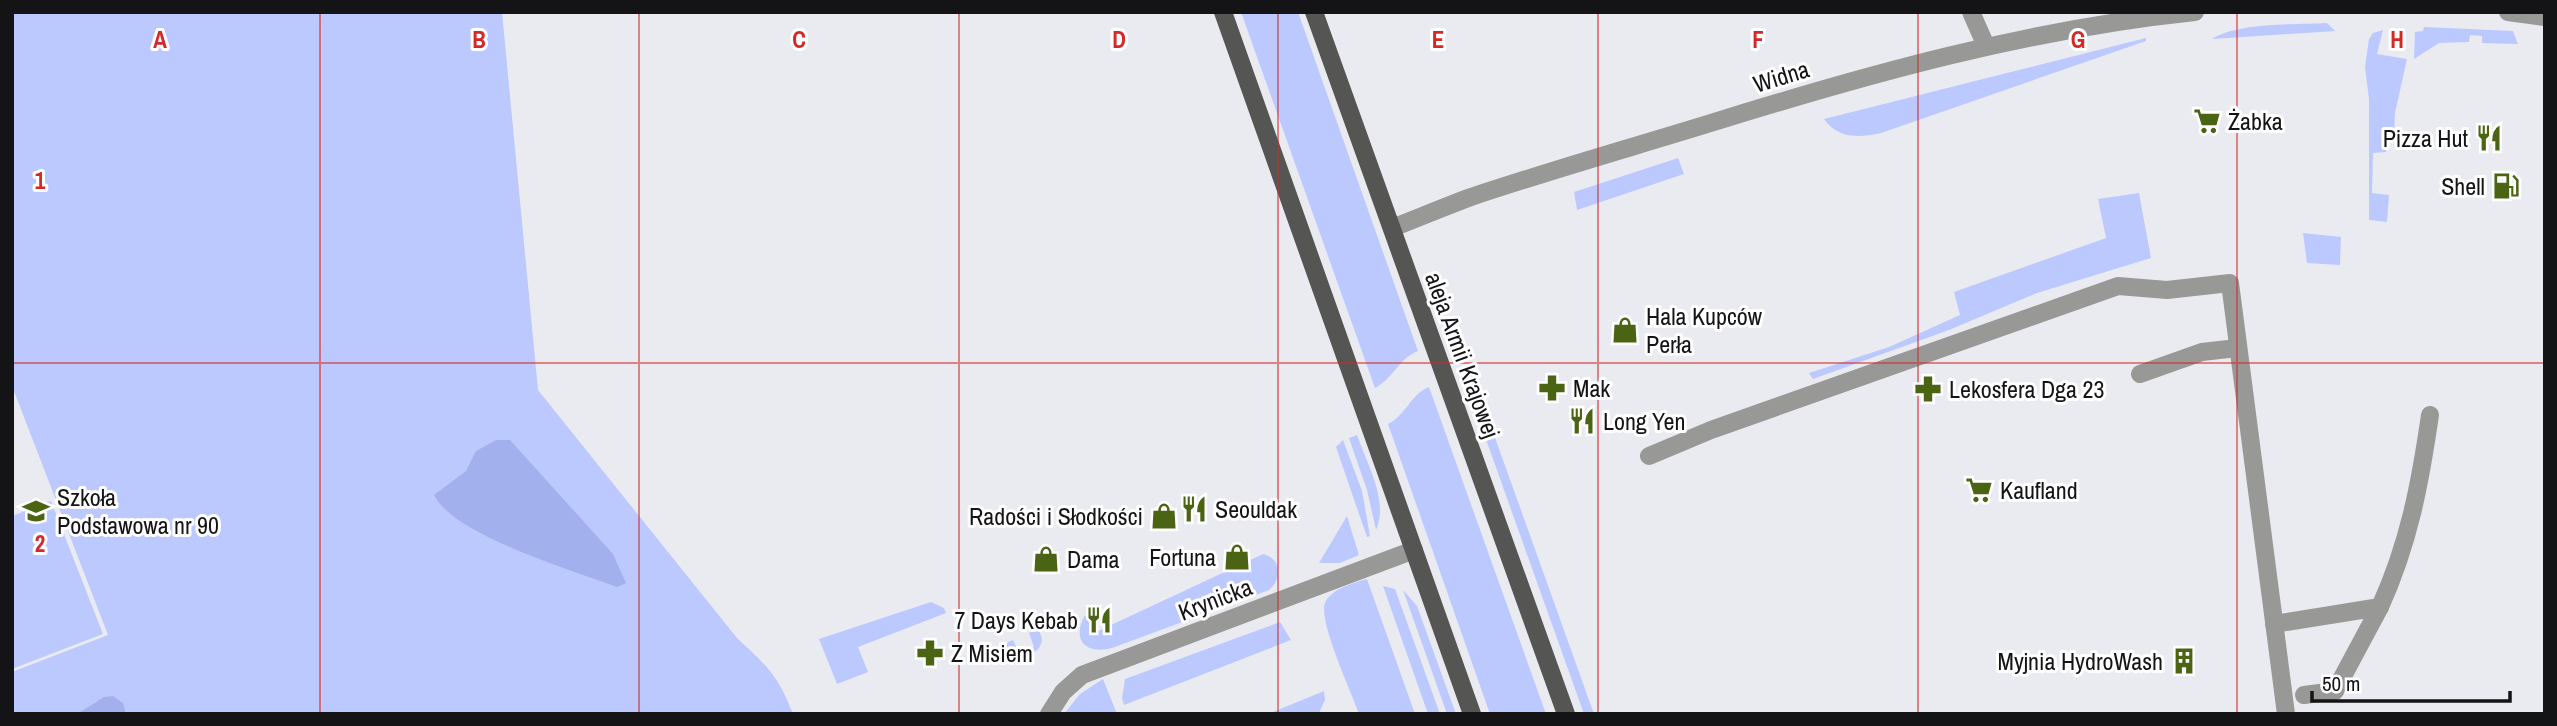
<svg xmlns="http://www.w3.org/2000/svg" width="2557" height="726" font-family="'Archivo Narrow',sans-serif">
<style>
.green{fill:#bcc9ff}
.forest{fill:#a2b1ee}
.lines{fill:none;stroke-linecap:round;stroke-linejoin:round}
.minor{stroke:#989997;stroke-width:18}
.primary{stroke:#555653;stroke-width:18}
.grid{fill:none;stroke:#d62828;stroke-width:2;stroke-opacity:0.55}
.labels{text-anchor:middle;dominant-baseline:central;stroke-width:6;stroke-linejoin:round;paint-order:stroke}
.street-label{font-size:24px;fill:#141416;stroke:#fff}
.poi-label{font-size:24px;fill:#141416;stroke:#fff;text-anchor:start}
.grid-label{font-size:23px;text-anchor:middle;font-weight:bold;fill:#d62828;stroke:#fff;stroke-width:6;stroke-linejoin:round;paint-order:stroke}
</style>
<rect width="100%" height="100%" fill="#eaebf0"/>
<g class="green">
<path d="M12 12H502L538 390 737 638C767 666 778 675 793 714H12V672L108 635 12 386Z"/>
<path d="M1241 12H1298L1418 351C1399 358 1393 379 1375 388Z"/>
<path d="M2327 23 2335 31 2212 39C2239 22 2295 25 2327 23Z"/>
<polygon points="2424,27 2513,31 2518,44 2482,43 2482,36 2470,35 2469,42 2439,43 2414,59 2415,32 2423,31"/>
<polygon points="2383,30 2377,54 2407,59 2395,113 2394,135 2387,135 2386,152 2373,153 2372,193 2389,195 2387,222 2369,220 2369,99 2365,67 2369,39 2373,33"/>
<path d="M2146 38V41L1881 133C1859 138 1838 139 1824 119Z"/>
<polygon points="1678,158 1684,174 1577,210 1574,192"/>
<polygon points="2139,193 2151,258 2037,293 1949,330 1813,379 1809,373 1889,347 1960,315 1954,292 2106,238 2098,199"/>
<polygon points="2303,233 2341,237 2340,265 2307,263"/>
<polygon points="1463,375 1469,375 1474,379 1594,714 1584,714"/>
<path d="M1429 387 1546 714H1490L1388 424C1405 416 1411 394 1429 387Z"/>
<path d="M1357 435C1367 464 1389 501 1376 530L1367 490 1349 438Z"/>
<polygon points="1343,440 1362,491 1370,536 1367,537 1336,447"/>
<polygon points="51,501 103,634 12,669 12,516"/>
<polygon points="1347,516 1359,555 1340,563 1319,563"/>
<path d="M1263 554C1281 558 1283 579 1269 590L1112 648C1086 655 1071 640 1085 615L1094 633Z"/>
<path d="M1367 579 1415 714H1359C1352 693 1318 621 1325 603 1331 589 1353 583 1367 579Z"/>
<polygon points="1383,586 1395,589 1440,714 1428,714"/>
<polygon points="1403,590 1417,606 1456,714 1447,714"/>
<polygon points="931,602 944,608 946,613 858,647 868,672 837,684 819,639"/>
<polygon points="1280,622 1291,640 1124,705 1122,698 1125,679"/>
<path d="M1034 630H1038C1054 651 1015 665 998 660L1008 642 1013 640 1019 653 1034 647 1029 633Z"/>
<polygon points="1103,679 1117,714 1064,714 1080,694"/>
<polygon points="1324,691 1325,700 1319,713 1268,714"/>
</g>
<g class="forest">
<path d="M496 440H510L613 554 626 583 617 587C574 571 453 535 434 495L466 471 476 451Z"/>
<polygon points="113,696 123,703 126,714 77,714 104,697"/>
</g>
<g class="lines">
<g class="minor">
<polyline points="1971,12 1986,46"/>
<polyline points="2508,12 2545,17"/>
<path d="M1392 228C1418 218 1444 207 1471 197 1551 170 1633 147 1714 122 1872 73 2030 29 2195 12"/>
<polyline points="2140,374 2202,352 2237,348"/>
<polyline points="1649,456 1711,430 2118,286 2167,290 2230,283 2286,714"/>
<path d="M2274 624 2380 607C2409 543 2420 484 2430 415"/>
<polyline points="2304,695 2335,691 2380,607"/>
<polyline points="1049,714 1063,692 1082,675 1414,550"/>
</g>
<g class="primary">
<polyline points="1223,12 1472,714"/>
<polyline points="1314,12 1566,714"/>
</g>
</g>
<path class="grid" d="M320 12V714M639 12V714M959 12V714M1278 12V714M1598 12V714M1918 12V714M2237 12V714M12 363H2545"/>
<defs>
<g id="supermarket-bare" transform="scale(2.1)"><path d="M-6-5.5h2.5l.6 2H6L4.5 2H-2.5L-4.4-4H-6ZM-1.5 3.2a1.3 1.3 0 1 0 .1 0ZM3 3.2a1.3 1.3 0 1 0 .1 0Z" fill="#4b6414" stroke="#fff" stroke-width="2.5" paint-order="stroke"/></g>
<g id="restaurant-bare" transform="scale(2.1)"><path d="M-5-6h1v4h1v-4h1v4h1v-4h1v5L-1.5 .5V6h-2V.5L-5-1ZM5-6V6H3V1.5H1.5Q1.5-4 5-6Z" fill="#4b6414" stroke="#fff" stroke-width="2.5" paint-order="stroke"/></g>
<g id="fuel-bare" transform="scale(2.1)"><path d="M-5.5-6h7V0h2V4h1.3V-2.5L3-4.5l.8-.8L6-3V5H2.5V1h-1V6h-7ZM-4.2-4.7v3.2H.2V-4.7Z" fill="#4b6414" stroke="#fff" stroke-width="2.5" paint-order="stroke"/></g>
<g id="shop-bare" transform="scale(2.1)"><path d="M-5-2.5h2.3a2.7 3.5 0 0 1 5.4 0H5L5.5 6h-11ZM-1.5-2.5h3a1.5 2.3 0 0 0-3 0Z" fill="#4b6414" stroke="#fff" stroke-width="2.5" paint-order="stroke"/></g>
<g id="pharmacy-bare" transform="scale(2.1)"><path d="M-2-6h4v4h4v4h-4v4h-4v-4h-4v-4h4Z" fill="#4b6414" stroke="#fff" stroke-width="2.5" paint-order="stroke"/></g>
<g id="school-bare" transform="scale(2.1)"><path d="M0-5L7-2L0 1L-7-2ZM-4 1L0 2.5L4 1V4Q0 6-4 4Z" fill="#4b6414" stroke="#fff" stroke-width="2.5" paint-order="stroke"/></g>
<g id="building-bare" transform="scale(2.1)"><path d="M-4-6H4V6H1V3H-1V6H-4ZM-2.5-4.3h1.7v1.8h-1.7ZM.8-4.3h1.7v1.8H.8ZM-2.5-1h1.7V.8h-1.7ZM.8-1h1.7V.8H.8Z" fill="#4b6414" stroke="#fff" stroke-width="2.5" paint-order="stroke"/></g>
</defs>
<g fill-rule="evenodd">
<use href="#supermarket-bare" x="2207" y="121"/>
<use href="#restaurant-bare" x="2489" y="138"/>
<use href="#fuel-bare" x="2506" y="186"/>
<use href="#shop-bare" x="1625" y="330"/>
<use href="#pharmacy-bare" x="1552" y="388"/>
<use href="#pharmacy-bare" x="1928" y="389"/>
<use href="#restaurant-bare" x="1582" y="421"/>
<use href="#supermarket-bare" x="1979" y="490"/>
<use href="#restaurant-bare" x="1194" y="509"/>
<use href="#school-bare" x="36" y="511"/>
<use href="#shop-bare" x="1164" y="516"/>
<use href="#shop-bare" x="1237" y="557"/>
<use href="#shop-bare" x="1046" y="559"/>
<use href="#restaurant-bare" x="1099" y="620"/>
<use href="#pharmacy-bare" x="930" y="653"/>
<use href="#building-bare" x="2184" y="661"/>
</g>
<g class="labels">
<g class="street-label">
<text transform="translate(1781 76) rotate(-17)">Widna</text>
<text transform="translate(1463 355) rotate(70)">aleja Armii Krajowej</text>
<text transform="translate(1215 599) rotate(-21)">Krynicka</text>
</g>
<g class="poi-label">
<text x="2228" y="121">Żabka</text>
<text x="2468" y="138" text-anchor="end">Pizza Hut</text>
<text x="2485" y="186" text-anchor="end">Shell</text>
<text x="1646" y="316">Hala Kupców<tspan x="1646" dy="28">Perła</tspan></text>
<text x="1573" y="388">Mak</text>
<text x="1949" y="389">Lekosfera Dga 23</text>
<text x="1603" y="421">Long Yen</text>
<text x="2000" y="490">Kaufland</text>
<text x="57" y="497">Szkoła<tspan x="57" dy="28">Podstawowa nr 90</tspan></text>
<text x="1215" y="509">Seouldak</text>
<text x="1143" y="516" text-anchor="end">Radości i Słodkości</text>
<text x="1216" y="557" text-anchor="end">Fortuna</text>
<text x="1067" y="559">Dama</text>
<text x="1078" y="620" text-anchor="end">7 Days Kebab</text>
<text x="951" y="653">Z Misiem</text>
<text x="2163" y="661" text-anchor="end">Myjnia HydroWash</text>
</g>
</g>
<g class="grid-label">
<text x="160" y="48">A</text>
<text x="479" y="48">B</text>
<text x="799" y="48">C</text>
<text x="1119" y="48">D</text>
<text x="1438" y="48">E</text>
<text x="1758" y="48">F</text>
<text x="2078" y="48">G</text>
<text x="2397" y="48">H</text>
<text x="40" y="189">1</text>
<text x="40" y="552">2</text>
</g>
<rect width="2557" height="726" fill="none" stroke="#141416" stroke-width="28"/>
<path d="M2312 691v10h198v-10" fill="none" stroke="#141416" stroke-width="3.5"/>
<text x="2322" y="691" font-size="21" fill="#141416" stroke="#ffffff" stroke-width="5" paint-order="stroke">50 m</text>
</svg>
